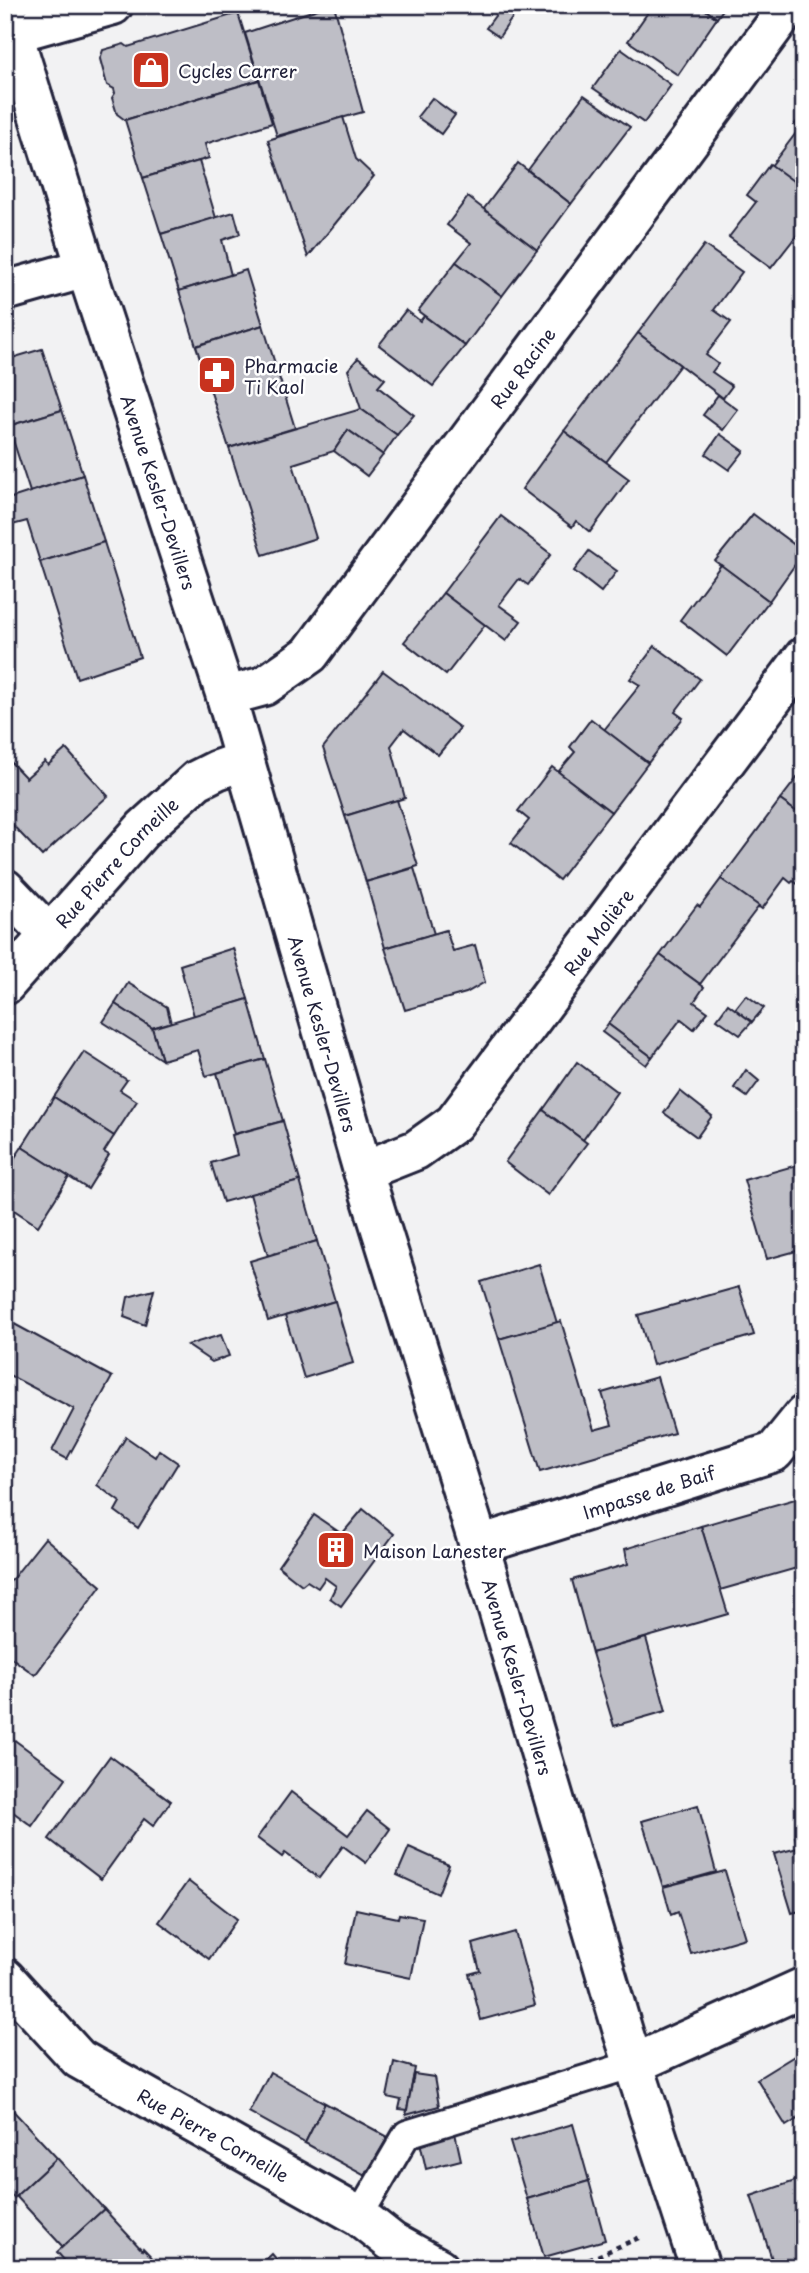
<svg xmlns="http://www.w3.org/2000/svg" width="809" height="2273" font-family="'Playpen Sans',sans-serif">
<style>
.building{fill:#bebec6;stroke:#22223b;stroke-width:2}
.lines{fill:none;stroke-linecap:round;stroke-linejoin:round}
.lane-casing{stroke:#22223b;stroke-width:32}
.street-casing{stroke:#22223b;stroke-width:44}
.secondary-casing{stroke:#22223b;stroke-width:44}
.path{stroke:#22223b;stroke-width:4.5;stroke-dasharray:5 5;stroke-linecap:butt}
.lane{stroke:#fff;stroke-width:26}
.street{stroke:#fff;stroke-width:38}
.secondary{stroke:#fff;stroke-width:38}
.labels{text-anchor:middle;dominant-baseline:central;stroke-width:5;stroke-linejoin:round;paint-order:stroke}
.poi-label{font-size:18px;fill:#22223b;stroke:#fff;text-anchor:start}
.street-label{font-size:18px;fill:#22223b;stroke:#fff}
</style>
<rect width="100%" height="100%" fill="#f2f2f3"/>
<filter id="ink" filterUnits="userSpaceOnUse"><feTurbulence type="fractalNoise" baseFrequency=".0143" numOctaves="2"/><feDisplacementMap in="SourceGraphic" scale="14" xChannelSelector="R" yChannelSelector="G"/><feConvolveMatrix kernelMatrix="1 2 1 2 8 2 1 2 1" color-interpolation-filters="sRGB"/></filter>
<g filter="url(#ink)">
<g class="building">
<polygon points="330,5 334,5 363,112 277,136 245,33"/>
<polygon points="503,5 510,5 517,11 499,37 486,28"/>
<polygon points="653,5 699,5 717,18 678,75 628,41"/>
<polygon points="699,5 726,5 717,18"/>
<polygon points="238,13 259,80 125,120 117,114 112,98 115,93 114,89 107,85 100,59 103,50 124,44 128,47"/>
<polygon points="621,49 671,85 644,123 593,88"/>
<polygon points="259,80 272,123 205,144 209,158 143,178 125,120"/>
<polygon points="584,95 630,127 571,204 528,170"/>
<polygon points="432,98 455,115 441,134 417,117"/>
<polygon points="804,113 804,189 771,166 799,129 794,125"/>
<polygon points="343,117 356,159 374,176 308,257 268,140"/>
<polygon points="199,161 216,218 161,234 143,178"/>
<polygon points="518,163 571,204 537,250 483,210"/>
<polygon points="770,164 804,189 804,226 771,268 729,237 756,202 747,195"/>
<polygon points="468,197 537,250 502,296 456,262 471,243 447,225"/>
<polygon points="234,212 240,234 222,240 231,275 179,291 161,234"/>
<polygon points="704,245 742,272 714,310 731,322 706,355 718,364 712,372 732,386 723,398 638,333"/>
<polygon points="456,262 502,296 465,346 418,311"/>
<polygon points="246,270 263,325 196,346 179,291"/>
<polygon points="406,310 420,321 424,316 465,346 433,386 379,345"/>
<polygon points="263,325 295,428 229,448 196,346"/>
<polygon points="638,333 680,365 606,462 564,431"/>
<polygon points="42,349 62,410 5,427 5,360"/>
<polygon points="358,358 385,379 378,387 414,415 397,435 361,409 348,370"/>
<polygon points="718,395 738,410 723,430 703,415"/>
<polygon points="361,409 397,435 383,455 348,430 334,451 293,464 316,538 263,555 229,448"/>
<polygon points="62,410 83,475 30,492 11,434 5,436 5,427"/>
<polygon points="348,430 383,455 367,476 334,451"/>
<polygon points="564,431 629,479 590,532 576,521 572,527 522,489"/>
<polygon points="720,434 744,451 729,470 706,454"/>
<polygon points="83,475 104,542 40,562 27,521 5,527 5,500"/>
<polygon points="753,514 804,552 769,601 715,561"/>
<polygon points="501,516 551,554 528,585 519,579 499,605 521,621 506,641 443,593"/>
<polygon points="104,542 140,657 77,678 40,562"/>
<polygon points="589,551 617,571 601,592 574,571"/>
<polygon points="721,565 769,601 727,656 680,620"/>
<polygon points="443,593 485,625 446,675 404,642"/>
<polygon points="655,646 700,679 675,712 683,718 648,763 604,730 640,685 630,679"/>
<polygon points="383,671 460,728 438,755 404,729 391,746 405,798 345,816 323,748"/>
<polygon points="591,719 648,763 611,812 558,772 575,752 570,747"/>
<polygon points="66,749 108,796 42,856 5,817 5,756 26,778 45,761 48,765"/>
<polygon points="552,767 611,812 559,880 511,843 529,820 518,811"/>
<polygon points="804,769 804,817 780,800"/>
<polygon points="397,800 418,866 366,882 345,816"/>
<polygon points="780,800 804,817 804,879 799,885 793,881 791,883 785,878 762,909 721,879"/>
<polygon points="414,868 434,934 385,948 366,882"/>
<polygon points="721,879 759,906 700,984 660,955 697,905 700,907"/>
<polygon points="446,930 453,951 475,945 485,982 466,993 405,1010 385,948"/>
<polygon points="233,948 248,999 194,1016 180,965"/>
<polygon points="660,955 704,987 694,1002 708,1012 694,1029 681,1019 652,1057 608,1024"/>
<polygon points="128,983 167,1007 171,1023 152,1028 115,1004"/>
<polygon points="746,995 764,1008 752,1022 735,1009"/>
<polygon points="248,999 265,1059 206,1076 198,1050 162,1060 152,1028"/>
<polygon points="115,1004 152,1028 162,1060 103,1022"/>
<polygon points="728,1004 752,1022 740,1035 717,1019"/>
<polygon points="608,1024 652,1057 646,1065 602,1032"/>
<polygon points="84,1052 127,1080 120,1090 137,1101 114,1136 54,1097"/>
<polygon points="265,1059 283,1121 234,1134 217,1073"/>
<polygon points="577,1062 617,1092 583,1140 543,1110"/>
<polygon points="746,1070 759,1081 747,1097 734,1088"/>
<polygon points="680,1091 712,1116 697,1137 664,1113"/>
<polygon points="54,1097 114,1136 104,1152 109,1155 88,1189 22,1147"/>
<polygon points="543,1110 587,1143 548,1195 505,1162"/>
<polygon points="283,1121 300,1181 223,1202 211,1163 237,1155 232,1135"/>
<polygon points="22,1147 69,1177 38,1226 5,1204 5,1172"/>
<polygon points="804,1163 804,1249 767,1259 744,1180"/>
<polygon points="300,1181 317,1241 268,1256 250,1194"/>
<polygon points="317,1241 335,1301 268,1321 250,1261"/>
<polygon points="539,1264 557,1323 499,1339 481,1282"/>
<polygon points="739,1287 754,1335 653,1365 638,1315"/>
<polygon points="154,1290 145,1325 124,1317 128,1297"/>
<polygon points="335,1301 353,1363 304,1378 285,1316"/>
<polygon points="5,1319 112,1377 67,1459 52,1451 74,1409 5,1373"/>
<polygon points="561,1321 594,1430 612,1425 602,1393 657,1377 674,1433 540,1472 499,1339"/>
<polygon points="221,1335 229,1356 212,1362 187,1345"/>
<polygon points="126,1437 155,1457 159,1450 178,1463 138,1528 115,1511 120,1502 97,1485"/>
<polygon points="802,1497 804,1566 720,1590 701,1526"/>
<polygon points="363,1509 394,1534 341,1606 330,1598 336,1586 325,1578 318,1588 307,1581 302,1585 278,1566 314,1515 342,1534"/>
<polygon points="701,1526 728,1614 592,1653 572,1580 628,1564 625,1549"/>
<polygon points="45,1538 101,1586 35,1675 5,1653 5,1588"/>
<polygon points="646,1638 666,1711 614,1726 592,1653"/>
<polygon points="5,1733 66,1778 32,1826 5,1806"/>
<polygon points="110,1756 171,1801 153,1826 144,1819 101,1879 49,1839"/>
<polygon points="291,1792 348,1835 367,1811 390,1829 366,1863 343,1846 319,1878 285,1853 282,1857 257,1838"/>
<polygon points="698,1805 716,1872 663,1887 642,1821"/>
<polygon points="804,1834 804,1868 795,1837"/>
<polygon points="409,1847 449,1865 438,1894 397,1875"/>
<polygon points="798,1848 804,1868 804,1910 792,1913 774,1854"/>
<polygon points="725,1871 745,1938 691,1954 678,1912 671,1915 663,1887"/>
<polygon points="188,1881 237,1919 209,1959 159,1922"/>
<polygon points="356,1909 398,1918 399,1914 423,1918 411,1978 345,1964"/>
<polygon points="515,1932 535,2005 481,2020 469,1974 480,1971 473,1944"/>
<polygon points="804,2050 804,2115 786,2126 757,2079"/>
<polygon points="394,2062 415,2068 407,2110 399,2109 401,2100 387,2097"/>
<polygon points="270,2072 325,2103 305,2143 249,2112"/>
<polygon points="414,2074 434,2077 439,2106 406,2115"/>
<polygon points="6,2103 57,2158 14,2198 5,2189"/>
<polygon points="325,2103 388,2137 365,2176 305,2143"/>
<polygon points="573,2124 589,2181 527,2199 510,2142"/>
<polygon points="455,2133 461,2160 426,2169 420,2142"/>
<polygon points="57,2158 104,2209 63,2247 16,2196"/>
<polygon points="804,2178 804,2268 775,2268 751,2196"/>
<polygon points="589,2181 605,2240 544,2257 527,2199"/>
<polygon points="104,2209 142,2250 143,2248 161,2267 71,2268 57,2252"/>
<polygon points="272,2254 284,2268 257,2268"/>
</g>
<g class="lines">
<g class="lane-casing">
<polyline id="lane" points="359,2216 407,2134 634,2064"/>
</g>
<g class="street-casing">
<g id="street">
<polyline points="13,33 113,5"/>
<polyline points="5,291 86,268"/>
<path id="s1" d="M226 696 264 686 310 654 790 5"/>
<polyline points="5,889 49,935"/>
<path id="s2" d="M363 1171 416 1150 454 1123 804 657"/>
<path id="s3" d="M479 1545 774 1452 804 1415"/>
<polyline points="634,2064 804,1987"/>
</g>
</g>
<g class="secondary-casing">
<g id="secondary">
<path id="s4" d="M5 8 86 268 226 696 363 1171 479 1545 624 2035 700 2268"/>
<path id="s5" d="M5 985 144 828 197 780 217 770 243 761"/>
<path id="s6" d="M5 1978 79 2059 359 2216 392 2242 439 2268"/>
</g>
</g>
<polyline class="path" points="570,2268 643,2236"/>
<use href="#lane" class="lane"/>
<use href="#street" class="street"/>
<use href="#secondary" class="secondary"/>
</g>
</g>
<defs>
<g id="shop-square" transform="scale(2.0125)"><rect x="-9" y="-9" width="18" height="18" rx="4" fill="#c8321e" stroke="#fff"/><path d="M-5-2.5h2.3a2.7 3.5 0 0 1 5.4 0H5L5.5 6h-11ZM-1.5-2.5h3a1.5 2.3 0 0 0-3 0Z" fill="#fff"/></g>
<g id="pharmacy-square" transform="scale(2.0125)"><rect x="-9" y="-9" width="18" height="18" rx="4" fill="#c8321e" stroke="#fff"/><path d="M-2-6h4v4h4v4h-4v4h-4v-4h-4v-4h4Z" fill="#fff"/></g>
<g id="building-square" transform="scale(2.0125)"><rect x="-9" y="-9" width="18" height="18" rx="4" fill="#c8321e" stroke="#fff"/><path d="M-4-6H4V6H1V3H-1V6H-4ZM-2.5-4.3h1.7v1.8h-1.7ZM.8-4.3h1.7v1.8H.8ZM-2.5-1h1.7V.8h-1.7ZM.8-1h1.7V.8H.8Z" fill="#fff"/></g>
</defs>
<g fill-rule="evenodd">
<use href="#shop-square" x="151" y="70"/>
<use href="#pharmacy-square" x="217" y="375"/>
<use href="#building-square" x="336" y="1550"/>
</g>
<g class="labels">
<g class="poi-label">
<text x="178" y="70">Cycles Carrer</text>
<text x="244" y="365">Pharmacie<tspan x="244" dy="21">Ti Kaol</tspan></text>
<text x="363" y="1550">Maison Lanester</text>
</g>
<g class="street-label">
<text stroke="none"><textPath href="#s1" startOffset="452">Rue Racine</textPath></text>
<text stroke="none"><textPath href="#s4" startOffset="508">Avenue Kesler-Devillers</textPath></text>
<text stroke="none"><textPath href="#s5" startOffset="166">Rue Pierre Corneille</textPath></text>
<text stroke="none"><textPath href="#s2" startOffset="343">Rue Molière</textPath></text>
<text stroke="none"><textPath href="#s4" startOffset="1074">Avenue Kesler-Devillers</textPath></text>
<text stroke="none"><textPath href="#s3" startOffset="178">Impasse de Baif</textPath></text>
<text stroke="none"><textPath href="#s4" startOffset="1746">Avenue Kesler-Devillers</textPath></text>
<text stroke="none"><textPath href="#s6" startOffset="264">Rue Pierre Corneille</textPath></text>
</g>
</g>
<rect width="809" height="2273" fill="none" stroke="#fff" stroke-width="28"/>
<rect x="14" y="14" width="781" height="2245" fill="none" stroke="#22223b" stroke-width="2.5" filter="url(#ink)"/>
</svg>
